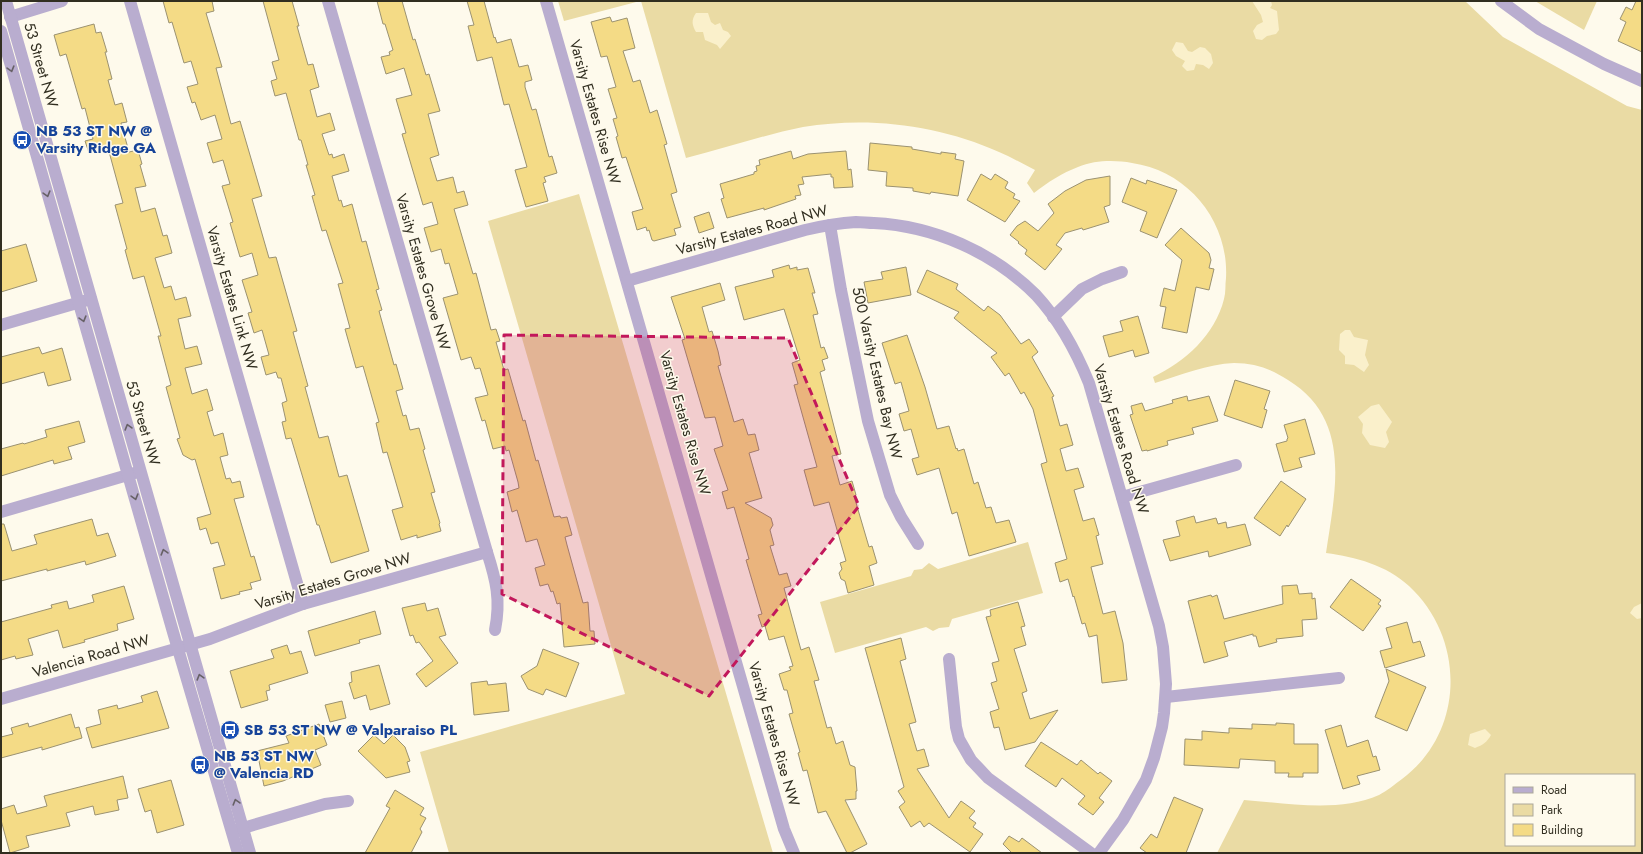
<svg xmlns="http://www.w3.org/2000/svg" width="1643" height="854" font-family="Jost,sans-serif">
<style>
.green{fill:#eadba4;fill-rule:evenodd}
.sand{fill:#faf0cb}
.building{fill:#f4db86;stroke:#9b9271}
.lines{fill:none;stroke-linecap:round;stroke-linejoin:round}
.minor{stroke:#b9adcf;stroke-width:12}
.tertiary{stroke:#b9adcf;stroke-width:12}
.oneway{stroke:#676166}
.marked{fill:#c2185b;fill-opacity:0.2;stroke:#c2185b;stroke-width:3;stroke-dasharray:8 5;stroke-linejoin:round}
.labels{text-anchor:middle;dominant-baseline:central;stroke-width:3;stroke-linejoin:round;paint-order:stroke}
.street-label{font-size:15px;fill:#312e20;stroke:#fefaec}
.transit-label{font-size:15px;font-weight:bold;fill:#164399;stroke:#fefaec;text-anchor:start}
</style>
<rect width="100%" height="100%" fill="#fefaec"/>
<g class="green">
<polygon points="558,1 640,1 564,21"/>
<path d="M641 1H1465L1503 37 1627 106 1642 110V853H1217L1244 800C1287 803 1339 813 1379 795 1387 791 1395 784 1402 779 1465 732 1466 639 1409 586 1386 565 1356 557 1326 553 1335 491 1353 420 1288 380 1271 369 1255 363 1234 363 1208 364 1180 375 1155 383L1153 377C1185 362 1215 335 1224 299 1226 292 1225 285 1226 278 1229 221 1188 171 1132 163 1115 160 1095 160 1078 167 1062 173 1048 182 1034 193L1027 183 1035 170C1023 164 1011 157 999 152 939 125 869 116 803 127 764 135 725 148 686 158ZM1506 775H1634V845H1506Z"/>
<polygon points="1535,1 1597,1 1584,30"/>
<polygon points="579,194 773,853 449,853 420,752 625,694 488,221"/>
<polygon points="1028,542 1043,593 952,619 949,627 939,628 933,631 926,627 835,653 820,602 911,576 914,570 922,569 929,563 938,569"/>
</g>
<g class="sand">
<polygon points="1252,1 1271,1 1272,5 1270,8 1277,11 1279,30 1276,34 1267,36 1262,40 1256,39 1253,31 1257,25 1263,22 1261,15"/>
<path d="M696 13H708L711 22 715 25 720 23 723 30 728 32 731 36 720 49 717 45 705 40 703 32H696C692 25 691 20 696 13Z"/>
<polygon points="1176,42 1183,43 1188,51 1192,52 1200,47 1205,48 1211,54 1213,63 1209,69 1203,65 1196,64 1194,70 1187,71 1182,66 1185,61 1176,56 1172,50"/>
<polygon points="1345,330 1350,330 1354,337 1368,340 1365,355 1369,365 1364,372 1354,365 1345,364 1345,356 1339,350 1340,334"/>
<polygon points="1379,404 1392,422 1386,432 1389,442 1385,448 1370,445 1362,433 1363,424 1358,417 1371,406"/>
<polygon points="1642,603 1642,618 1637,619 1630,613 1634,607"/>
<path d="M1485 729 1491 735C1487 742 1483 745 1475 748L1468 745 1470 734Z"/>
</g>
<g class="building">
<polygon points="163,1 212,1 214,11 206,13 222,67 216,68 231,124 240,121 262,196 252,199 269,258 276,257 297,331 293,332 308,386 305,387 319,438 328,436 339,477 347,475 369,551 331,563 319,525 317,525 291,438 286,439 282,422 286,421 282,403 287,401 281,378 278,378 276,372 266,375 261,357 269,355 262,330 254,333 248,313 252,312 242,280 258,275 252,253 240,257 230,223 233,222 222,186 230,184 223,160 213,163 207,143 222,139 215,115 201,120 195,102 192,103 187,87 198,84 191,61 184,63 172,22 169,23"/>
<polygon points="263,1 292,1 299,26 297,26 308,65 313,64 319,87 310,90 317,117 330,113 335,130 322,134 329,155 332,154 333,158 344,154 349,171 332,176 339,201 341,200 343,207 352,204 362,242 366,241 379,289 376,290 382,310 379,311 394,365 396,364 403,389 396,391 403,416 406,415 410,430 419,428 425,449 423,450 435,492 431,493 440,523 439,524 441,531 417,538 417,535 401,540 392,510 403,507 387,452 383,453 376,423 379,422 363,366 356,368 345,329 350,328 338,284 343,283 326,230 322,231 312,196 315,195 306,165 308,165 301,140 299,140 286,93 275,96 271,81 277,79 272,62 279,60"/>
<polygon points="377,1 402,1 413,40 415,39 426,75 429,74 440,111 428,114 439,155 430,158 437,181 453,177 457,193 464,191 468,205 454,209 473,274 476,273 491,330 496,329 500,341 496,342 504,370 508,369 523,421 525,420 536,461 538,460 554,517 560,516 561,518 567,517 572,535 565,537 567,545 583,603 588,602 590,631 594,631 595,644 564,647 560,603 557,604 553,591 551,592 548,584 540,586 535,568 545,565 537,539 526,542 517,510 512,512 507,492 519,488 518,482 509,450 506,451 505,446 493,449 485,420 482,421 475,398 488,395 480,368 475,369 471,357 461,360 443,298 458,294 449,263 445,264 441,249 431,252 424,228 438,224 432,202 423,205 402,134 406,133 396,99 412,95 404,68 386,74 381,57 390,55 389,52 393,50 385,24 383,24"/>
<polygon points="467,1 484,1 494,38 495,37 497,43 511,39 519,67 528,65 532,80 525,82 525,87 532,110 536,109 549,157 552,156 557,173 544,177 546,182 543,183 548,201 526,207 515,170 527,167 509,104 504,105 492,57 477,61 468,26 474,25"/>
<polygon points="1636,1 1642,1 1642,52 1618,41 1626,22 1620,19 1626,7 1632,10"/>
<polygon points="610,17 612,22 627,18 635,48 623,51 633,82 640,80 650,113 657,110 667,144 664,145 677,192 671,194 681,227 674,229 676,235 654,241 652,240 649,230 647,231 646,227 637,230 632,212 643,209 626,157 622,158 616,137 618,136 613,119 617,118 608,89 616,87 607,56 601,57 591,22"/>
<polygon points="94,24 96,33 101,32 107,52 105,52 112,79 108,80 115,105 122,103 127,122 121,123 129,152 138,150 142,164 140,165 146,186 135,188 141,212 155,208 163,236 167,235 172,253 155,258 164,288 171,286 175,300 186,297 191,316 178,319 185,349 197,346 202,364 185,368 192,394 207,389 213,410 207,412 214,436 223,433 228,455 220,457 226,479 230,478 232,483 240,481 244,497 234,499 251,557 254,556 261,580 250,583 252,589 239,592 240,594 221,599 213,568 225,565 218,542 211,544 206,528 200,530 197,518 211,514 195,459 192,460 183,455 177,439 180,438 166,387 171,385 158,336 161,336 144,276 133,279 125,250 127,249 115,205 123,203 108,148 89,153 85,141 93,139 85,108 82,109 66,54 60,56 54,35"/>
<polygon points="870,143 912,147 912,149 941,154 941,152 956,154 955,159 964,161 958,196 931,192 930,194 913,191 913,188 886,186 887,172 868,170"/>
<polygon points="791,151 793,159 808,154 846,151 848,170 851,169 853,187 834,188 833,177 831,177 831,174 802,177 804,184 798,185 801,195 795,196 796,199 764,210 764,208 727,218 721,199 724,198 720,184 754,174 754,172 757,171 756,166 760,165 759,160"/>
<polygon points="981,174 991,180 995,174 1008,182 1005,188 1015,194 1013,198 1020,201 1005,222 967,200"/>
<polygon points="1110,176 1110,205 1104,207 1109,222 1083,230 1082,228 1065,233 1056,245 1062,249 1045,270 1025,254 1027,250 1018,243 1019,242 1010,235 1017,226 1025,221 1038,231 1054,213 1048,204 1065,191 1086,180"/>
<polygon points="1131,178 1146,184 1147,180 1177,190 1157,238 1140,231 1147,212 1122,202"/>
<polygon points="709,212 714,228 699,233 694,217"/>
<polygon points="1181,228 1209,253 1211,260 1209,268 1214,269 1209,290 1196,287 1187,333 1162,328 1166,307 1160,306 1164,288 1175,291 1182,260 1165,245"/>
<polygon points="26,244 37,281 1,292 1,251"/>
<polygon points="789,265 790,269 797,267 797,270 808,268 815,293 812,293 818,314 813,315 821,348 824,347 828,358 822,360 825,370 820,372 841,454 832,456 840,485 852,481 856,495 854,496 869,547 872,546 877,563 869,566 874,585 848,593 845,581 841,579 839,573 842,569 840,563 846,561 829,502 814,506 804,470 817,467 794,385 798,384 792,363 800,360 784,309 744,320 735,287 774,277 772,270"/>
<polygon points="906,267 911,295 868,303 864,282 883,279 881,272"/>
<polygon points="927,270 958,284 956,289 984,311 988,306 1000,315 1021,344 1029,339 1038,352 1032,357 1054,396 1052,397 1060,426 1067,424 1073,445 1060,449 1066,471 1078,468 1084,487 1074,490 1083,521 1094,518 1099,535 1096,536 1103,564 1091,567 1103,614 1115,611 1123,643 1127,680 1102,683 1097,635 1089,637 1085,623 1082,624 1074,596 1073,597 1068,579 1060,582 1055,563 1067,559 1041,464 1047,462 1033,409 1024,392 1021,394 1009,373 1005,376 991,357 997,353 954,318 959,312 917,292"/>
<polygon points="720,283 725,300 702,307 709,332 712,331 718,351 721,365 718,366 734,422 743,419 748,435 755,434 759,450 749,453 762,498 745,503 771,518 773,525 770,530 774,545 770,546 779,575 787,573 791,586 784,588 801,650 809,647 819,680 814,681 827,728 831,727 836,744 843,741 850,765 855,767 857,791 856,791 856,799 845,800 867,844 850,853 847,853 826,811 818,813 807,770 803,771 798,753 800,752 789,714 793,713 787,690 784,690 779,674 791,670 789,667 793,666 784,636 769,640 765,626 762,627 758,615 762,614 746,560 749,559 734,507 727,509 722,492 728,490 714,449 723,446 715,417 705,418 682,340 685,339 671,297"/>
<polygon points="1138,316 1149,353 1135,357 1133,350 1109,357 1103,336 1123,331 1120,321"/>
<polygon points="907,335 925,387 937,429 949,426 956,449 957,448 958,451 964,449 974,484 978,482 986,508 991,507 996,523 1009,520 1016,542 969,556 957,512 952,514 939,468 917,475 912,459 919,457 911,429 904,431 899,414 909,411 901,382 895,384 882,343"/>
<polygon points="39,347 42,354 62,348 71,380 48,386 44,372 1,384 1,357"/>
<polygon points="1235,380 1270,391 1264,409 1267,410 1262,428 1224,415"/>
<polygon points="1187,396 1188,401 1209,396 1218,421 1192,428 1194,434 1167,441 1168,445 1147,451 1147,450 1142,451 1130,415 1133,414 1131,406 1142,403 1145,411 1173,403 1172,400"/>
<polygon points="1305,419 1315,454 1299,458 1302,467 1284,472 1276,444 1287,441 1287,439 1288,438 1284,425"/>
<polygon points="79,421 85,442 68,447 72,459 54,464 53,460 1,476 1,449 23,443 24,444 47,437 45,430"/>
<polygon points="1281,481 1306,499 1288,527 1287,525 1280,536 1254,518"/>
<polygon points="1194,516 1196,523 1216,518 1218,524 1226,522 1227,528 1245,524 1251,545 1209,557 1208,551 1170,561 1163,540 1180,536 1176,521"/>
<polygon points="92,519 97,536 108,533 116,556 86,565 85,561 47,571 47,569 1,581 1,524 4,524 12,551 37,544 34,535"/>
<polygon points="1351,579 1381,600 1378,604 1381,606 1363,631 1330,607"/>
<polygon points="1297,585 1299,594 1312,593 1312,599 1315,598 1317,619 1302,620 1303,636 1276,639 1277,642 1259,647 1256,636 1253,636 1253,634 1224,642 1228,656 1204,663 1188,601 1211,595 1212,597 1217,595 1224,619 1283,604 1282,586"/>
<polygon points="124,586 134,619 117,624 118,630 84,640 85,642 63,648 58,630 28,639 33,655 16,659 15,656 1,660 1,622 52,608 51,605 67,601 69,609 94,602 92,595"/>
<polygon points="1018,602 1025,626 1021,627 1026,645 1014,649 1027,691 1022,693 1030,719 1058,710 1035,742 1005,750 999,727 994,728 990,712 999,709 991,683 997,681 992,663 999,661 986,617 991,616 990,610"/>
<polygon points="425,603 427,611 438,608 446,635 439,637 458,663 426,687 416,674 433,661 419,642 416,643 413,635 410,636 402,608"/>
<polygon points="375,611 381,634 359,640 360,643 315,656 308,631"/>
<polygon points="1407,622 1413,643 1420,641 1425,656 1385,668 1380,651 1392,648 1386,628"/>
<polygon points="901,638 906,659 900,661 916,722 909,724 917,751 924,749 929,766 917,769 949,818 961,801 975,811 969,818 976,823 973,827 983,834 970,852 929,823 924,827 920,821 911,827 899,807 905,802 898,791 904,787 865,648"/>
<polygon points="287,645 290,654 301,651 308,673 269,685 270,690 266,691 268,700 241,708 230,671 274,658 271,650"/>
<polygon points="543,649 579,663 566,697 546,689 543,695 528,689 521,676 537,666"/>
<polygon points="379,665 390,704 370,710 366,695 354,699 349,683 352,682 351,672"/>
<polygon points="1386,669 1426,687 1407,731 1375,717 1389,681"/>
<polygon points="487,681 488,685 506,683 509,711 474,715 471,683"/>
<polygon points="157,691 169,728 92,748 86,728 101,724 98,710 117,705 118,709 143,702 141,696"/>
<polygon points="342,701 346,718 330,722 325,705"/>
<polygon points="71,714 75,728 79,727 82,738 42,750 42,747 1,758 1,737 13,734 11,728 28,723 29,727"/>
<polygon points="1276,723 1294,724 1294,744 1318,744 1318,773 1303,773 1303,777 1288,777 1289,773 1275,773 1275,761 1240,759 1239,768 1184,765 1185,739 1202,740 1202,731 1229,733 1229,728 1252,729 1252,724 1276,725"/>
<polygon points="319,724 327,745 315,750 321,765 283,781 264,786 257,751 289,743 286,736"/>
<polygon points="1341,725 1347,747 1368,740 1373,757 1376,756 1380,770 1357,776 1360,784 1343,789 1325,730"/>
<polygon points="374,735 384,744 393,735 405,747 410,761 407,762 410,772 386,778 358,751"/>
<polygon points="1041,742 1077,765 1081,760 1098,774 1100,772 1112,781 1099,798 1104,802 1093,815 1078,804 1085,796 1062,778 1056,787 1025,766"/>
<polygon points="123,776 128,798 117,800 119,810 95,815 93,806 66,813 70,826 26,836 29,847 10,853 1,820 1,809 14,805 17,814 47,806 44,796"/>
<polygon points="171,780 184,825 157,833 151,810 145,812 138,789"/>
<polygon points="395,790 424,808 420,815 426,818 420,829 422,832 411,853 365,853 390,808 386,806"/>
<polygon points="1174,797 1203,809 1186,853 1147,853 1140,848 1151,834 1157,838"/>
<polygon points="1009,836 1019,842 1022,838 1042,853 1010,853 1011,852 1003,844"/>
</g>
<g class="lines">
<g class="minor">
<polyline points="130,1 303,604"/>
<polyline points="546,1 784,829 794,853"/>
<polyline points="10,17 62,1"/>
<polyline points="830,225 841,290 868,421 890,495 901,517 918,544"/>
<path d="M627 281 805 230C822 226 839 223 856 222 862 222 868 223 874 223 934 226 993 252 1036 295 1060 321 1076 351 1089 383L1159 626 1163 647 1166 684 1164 713 1162 727 1154 758 1146 780 1123 820 1099 853"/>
<polyline points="1053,317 1082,289 1102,279 1122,272"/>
<polyline points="1,325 91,299"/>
<polyline points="1122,497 1236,465"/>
<polyline points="1,512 138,472"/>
<path d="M487 552C496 580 501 600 495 630"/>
<polyline points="949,659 956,727 959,739 971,760 988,778 1091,853"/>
<polyline points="1166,697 1339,678"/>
<polyline points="1,699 210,639 303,604 487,552 328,1"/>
<polyline points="233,831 325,804 348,801"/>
</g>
<g class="tertiary">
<polyline points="6,1 250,853"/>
<polyline points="1501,1 1539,29 1604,64 1642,81"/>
<polyline points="1,31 173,632 238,853"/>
</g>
</g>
<defs><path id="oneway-chevron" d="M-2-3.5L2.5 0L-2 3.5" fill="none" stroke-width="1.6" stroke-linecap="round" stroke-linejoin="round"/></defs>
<g class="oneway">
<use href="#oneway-chevron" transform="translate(11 69) rotate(74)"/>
<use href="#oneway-chevron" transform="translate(47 194) rotate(74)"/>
<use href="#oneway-chevron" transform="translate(83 319) rotate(74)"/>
<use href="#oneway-chevron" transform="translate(128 427) rotate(-106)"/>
<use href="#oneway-chevron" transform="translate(135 497) rotate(74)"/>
<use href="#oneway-chevron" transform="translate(164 552) rotate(-106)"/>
<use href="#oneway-chevron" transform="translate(200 677) rotate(-106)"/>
<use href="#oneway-chevron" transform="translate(236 802) rotate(-106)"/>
</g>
<path class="marked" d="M504 335 788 338 859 506 709 696 502 594Z"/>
<defs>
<g id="bus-disc" transform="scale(1)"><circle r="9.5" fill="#1a4fb4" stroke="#fefaec"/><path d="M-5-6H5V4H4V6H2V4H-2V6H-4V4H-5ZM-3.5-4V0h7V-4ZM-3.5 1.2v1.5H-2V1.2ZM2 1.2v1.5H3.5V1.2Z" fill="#fff"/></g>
</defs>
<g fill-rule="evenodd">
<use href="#bus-disc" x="22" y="140"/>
<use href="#bus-disc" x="230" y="730"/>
<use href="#bus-disc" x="200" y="765"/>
</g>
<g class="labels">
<g class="street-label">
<text transform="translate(41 65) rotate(74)">53 Street NW</text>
<text transform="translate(595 112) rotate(74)">Varsity Estates Rise NW</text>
<text transform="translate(752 230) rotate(-15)">Varsity Estates Road NW</text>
<text transform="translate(423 272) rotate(74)">Varsity Estates Grove NW</text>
<text transform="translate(232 298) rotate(74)">Varsity Estates Link NW</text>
<text transform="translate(877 373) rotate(77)">500 Varsity Estates Bay NW</text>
<text transform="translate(143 423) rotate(74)">53 Street NW</text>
<text transform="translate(685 423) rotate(74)">Varsity Estates Rise NW</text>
<text transform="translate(1121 439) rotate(73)">Varsity Estates Road NW</text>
<text transform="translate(333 581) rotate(-17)">Varsity Estates Grove NW</text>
<text transform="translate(91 656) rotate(-16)">Valencia Road NW</text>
<text transform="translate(774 734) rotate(74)">Varsity Estates Rise NW</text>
</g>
<g class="transit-label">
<text x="36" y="131">NB 53 ST NW @<tspan x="36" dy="17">Varsity Ridge GA</tspan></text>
<text x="244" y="730">SB 53 ST NW @ Valparaiso PL</text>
<text x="214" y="756">NB 53 ST NW<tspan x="214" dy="17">@ Valencia RD</tspan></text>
</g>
</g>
<rect width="1643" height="854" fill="none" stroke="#312e20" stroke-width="4"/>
<rect x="1505" y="774" width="130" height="72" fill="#fefaec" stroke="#aca89a"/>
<rect x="1513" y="787" width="20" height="6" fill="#b9adcf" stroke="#aca89a"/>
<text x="1541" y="794" font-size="12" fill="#312e20">Road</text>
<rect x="1513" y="804" width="20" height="12" fill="#eadba4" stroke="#aca89a"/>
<text x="1541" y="814" font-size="12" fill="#312e20">Park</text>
<rect x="1513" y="824" width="20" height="12" fill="#f4db86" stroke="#aca89a"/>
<text x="1541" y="834" font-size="12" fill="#312e20">Building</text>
</svg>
